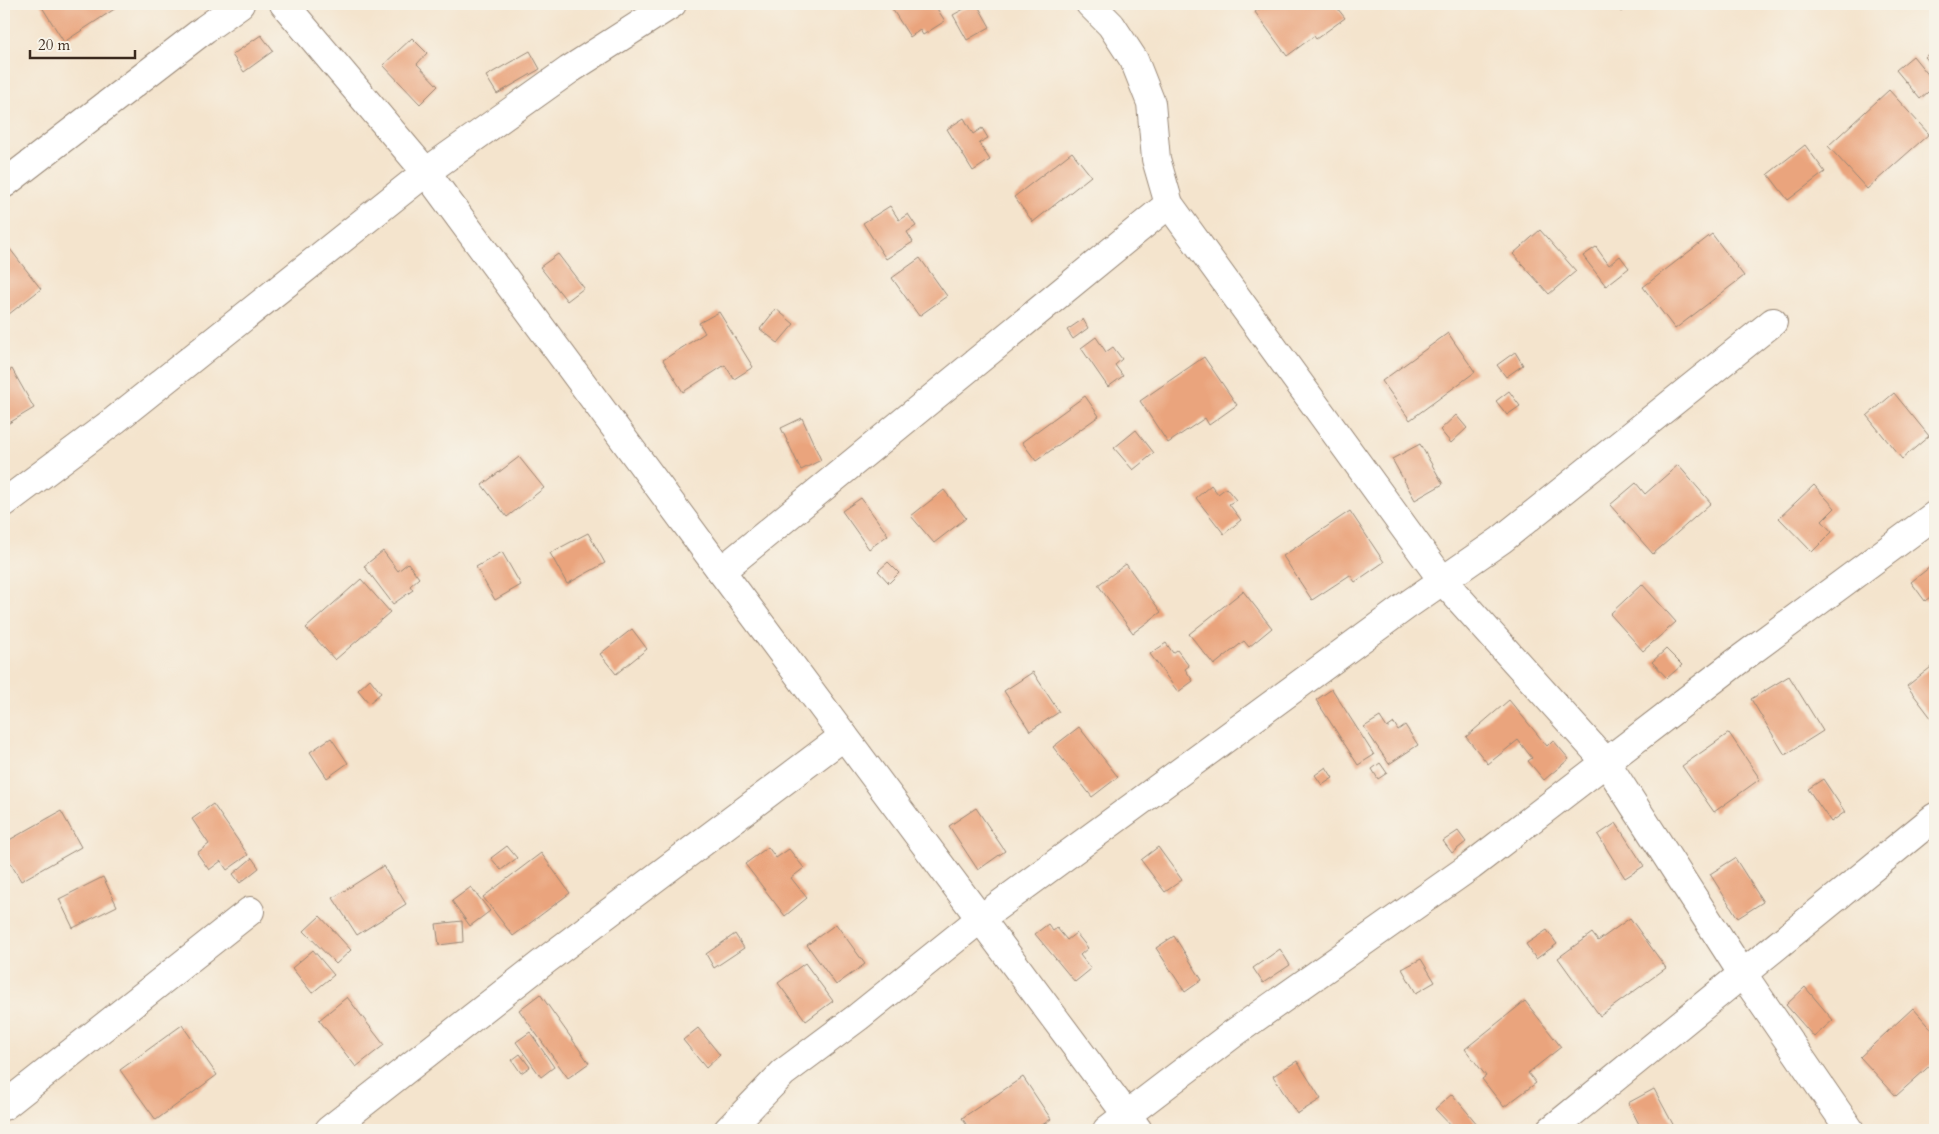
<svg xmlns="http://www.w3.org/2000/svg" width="1939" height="1134" font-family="Cardo,serif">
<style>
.building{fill:#eaa47d}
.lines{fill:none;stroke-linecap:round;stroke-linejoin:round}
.street-casing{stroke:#988776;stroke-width:30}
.street{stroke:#fff;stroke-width:28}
</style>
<rect width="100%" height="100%" fill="#f7f3e8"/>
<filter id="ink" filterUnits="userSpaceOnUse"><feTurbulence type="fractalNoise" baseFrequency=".02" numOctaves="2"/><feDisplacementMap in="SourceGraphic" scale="10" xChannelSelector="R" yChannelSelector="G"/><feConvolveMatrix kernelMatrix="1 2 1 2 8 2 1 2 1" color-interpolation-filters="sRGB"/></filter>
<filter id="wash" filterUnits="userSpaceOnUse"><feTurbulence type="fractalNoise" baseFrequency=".0096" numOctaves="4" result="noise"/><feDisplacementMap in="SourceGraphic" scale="20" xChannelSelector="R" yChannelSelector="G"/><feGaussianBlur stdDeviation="1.12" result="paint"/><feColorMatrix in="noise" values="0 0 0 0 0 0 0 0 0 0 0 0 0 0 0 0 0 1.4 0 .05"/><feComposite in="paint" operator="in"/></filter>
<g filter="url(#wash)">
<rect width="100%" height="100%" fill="#f4e4cd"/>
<g id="blocks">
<g class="building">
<polygon points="40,4 113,4 116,8 64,42"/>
<polygon points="889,4 934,4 945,21 923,35 920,30 910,37"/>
<polygon points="973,4 977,4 990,27 967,40 953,15"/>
<polygon points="1266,4 1334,4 1345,18 1316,39 1314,36 1287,56 1255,12"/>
<polygon points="1614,4 1630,4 1621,12"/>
<polygon points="261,35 273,51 244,72 232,55"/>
<polygon points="412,38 427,53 417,64 438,86 420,104 383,65"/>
<polygon points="1935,48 1935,68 1925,57"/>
<polygon points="530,51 540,69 497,94 486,76"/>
<polygon points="1913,56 1935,83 1935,86 1920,99 1896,70"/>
<polygon points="1889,90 1929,134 1867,189 1828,146"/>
<polygon points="964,118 973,134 982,128 988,138 979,143 990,160 973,171 947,129"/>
<polygon points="1805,145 1825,172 1788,200 1768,174"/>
<polygon points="1072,152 1091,176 1033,222 1014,197"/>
<polygon points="890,206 899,220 908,214 916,226 907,232 913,242 886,259 863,223"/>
<polygon points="1540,230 1576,271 1549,294 1513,254"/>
<polygon points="1712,234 1744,276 1675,329 1643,287"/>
<polygon points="1596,247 1609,265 1620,256 1629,268 1606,286 1583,256"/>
<polygon points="10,249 41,289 4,318 4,254"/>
<polygon points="558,254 584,288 567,301 540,267"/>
<polygon points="920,258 947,296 919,316 892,278"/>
<polygon points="776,309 794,324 778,343 760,329"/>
<polygon points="719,312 753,367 734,379 725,365 683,392 663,360 705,333 699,323"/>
<polygon points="1083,319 1088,328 1073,339 1067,330"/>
<polygon points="1448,333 1475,372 1410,420 1382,381"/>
<polygon points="1096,337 1106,352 1113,347 1122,359 1115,365 1123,376 1108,387 1081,348"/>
<polygon points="1515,352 1523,365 1506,377 1497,365"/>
<polygon points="1204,357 1237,405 1209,425 1205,418 1168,443 1140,401"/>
<polygon points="12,369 34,408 4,426 4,374"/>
<polygon points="1509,391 1520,406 1507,415 1496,401"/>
<polygon points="1894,393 1929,436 1902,459 1867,416"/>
<polygon points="1085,396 1099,416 1036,461 1022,442"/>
<polygon points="1456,415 1467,428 1451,443 1440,430"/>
<polygon points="802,418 821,460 801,470 781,428"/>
<polygon points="1136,430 1154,453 1133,470 1114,448"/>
<polygon points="1420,444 1443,484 1415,500 1392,459"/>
<polygon points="519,457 544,488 507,517 482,485"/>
<polygon points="1678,465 1711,503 1653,554 1610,505 1636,483 1645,494"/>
<polygon points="1211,485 1218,494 1226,488 1236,500 1229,504 1241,520 1224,534 1196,498"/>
<polygon points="1814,485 1835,508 1822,521 1832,532 1812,552 1779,518"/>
<polygon points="944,490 966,518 934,543 911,516"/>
<polygon points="861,498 888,535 869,549 842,511"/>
<polygon points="1350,511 1384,562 1355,582 1350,575 1312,600 1283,556"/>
<polygon points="588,533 605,563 567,584 550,553"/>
<polygon points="383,551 398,571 408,563 419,578 410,586 413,590 393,604 364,566"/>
<polygon points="502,552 521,585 495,600 476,567"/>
<polygon points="888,562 899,573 889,583 878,571"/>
<polygon points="1935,563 1935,593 1925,601 1911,582"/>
<polygon points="1126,564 1161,612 1133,633 1098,585"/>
<polygon points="361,579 390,612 335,660 306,628"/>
<polygon points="1642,584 1676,622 1643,651 1610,614"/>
<polygon points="1243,591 1272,628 1249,647 1244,641 1214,665 1189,634"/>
<polygon points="632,629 647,649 616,674 600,654"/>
<polygon points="1166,643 1173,653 1177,650 1189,666 1185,669 1193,681 1178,692 1150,654"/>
<polygon points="1666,649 1682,665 1667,678 1652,662"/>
<polygon points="1935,664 1935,723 1907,686"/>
<polygon points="1033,672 1059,712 1030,731 1004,691"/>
<polygon points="1789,676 1823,731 1785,755 1751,699"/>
<polygon points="370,679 381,693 369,703 358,690"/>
<polygon points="1332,689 1374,755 1358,765 1316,700"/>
<polygon points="1509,700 1547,746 1553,740 1569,759 1544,780 1528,761 1532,758 1518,740 1488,764 1466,737"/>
<polygon points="1380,717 1387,728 1394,723 1398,730 1405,725 1418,745 1389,764 1364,727"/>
<polygon points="1079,727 1118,777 1092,797 1053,747"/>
<polygon points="1729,733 1760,779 1714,812 1682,766"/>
<polygon points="331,738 348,763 327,778 310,752"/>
<polygon points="1380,763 1387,773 1378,779 1372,769"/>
<polygon points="1326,767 1333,778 1322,785 1315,775"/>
<polygon points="1823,779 1845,812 1831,822 1808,789"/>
<polygon points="213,804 248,855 227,870 221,861 209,870 197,853 209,844 192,819"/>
<polygon points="976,808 1005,851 978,870 949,826"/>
<polygon points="61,811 81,847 21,881 4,852 4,843"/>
<polygon points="1616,823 1644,866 1625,878 1598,835"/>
<polygon points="1458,831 1466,842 1452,853 1443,841"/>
<polygon points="507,846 517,858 501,870 491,858"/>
<polygon points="768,847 776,858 789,849 804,868 791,878 807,898 785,916 745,864"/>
<polygon points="1158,847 1182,880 1165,892 1141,860"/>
<polygon points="541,853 570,893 513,936 483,897"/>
<polygon points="252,858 259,868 240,883 233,874"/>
<polygon points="1735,858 1763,902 1738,918 1710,874"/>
<polygon points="383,866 406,904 357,935 333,898"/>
<polygon points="103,877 117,906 73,928 59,899"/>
<polygon points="471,887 490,911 470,926 452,901"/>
<polygon points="320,916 351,950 336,964 304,931"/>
<polygon points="1630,918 1666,968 1600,1016 1558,958 1592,933 1598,941"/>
<polygon points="462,921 463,942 439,945 436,924"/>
<polygon points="836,924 865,964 836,985 807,945"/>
<polygon points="1048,924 1053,931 1057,928 1067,940 1076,933 1088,948 1080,955 1091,969 1075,982 1035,934"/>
<polygon points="1547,930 1557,944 1536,959 1526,944"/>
<polygon points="735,934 744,948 714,968 706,954"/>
<polygon points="1174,936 1202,980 1185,992 1156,948"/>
<polygon points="1280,949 1290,965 1263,983 1253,968"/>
<polygon points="313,950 334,975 312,993 292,968"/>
<polygon points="1421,959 1435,982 1416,993 1402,969"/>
<polygon points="805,963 833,1001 806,1021 778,983"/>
<polygon points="1805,987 1833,1020 1814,1037 1786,1005"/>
<polygon points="540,994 589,1063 568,1078 519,1010"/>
<polygon points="347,997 384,1045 356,1067 319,1020"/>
<polygon points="1525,1001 1561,1047 1528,1073 1536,1083 1504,1107 1482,1079 1486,1076 1465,1049"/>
<polygon points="1913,1008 1935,1033 1935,1061 1896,1096 1860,1057"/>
<polygon points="182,1025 217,1075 156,1120 120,1070"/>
<polygon points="698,1028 720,1055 706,1068 683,1040"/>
<polygon points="530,1032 554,1067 541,1077 516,1042"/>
<polygon points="520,1054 530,1067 521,1073 512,1060"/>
<polygon points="1297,1061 1321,1099 1297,1114 1273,1076"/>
<polygon points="1023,1077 1051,1119 1035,1130 970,1130 962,1118"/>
<polygon points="1654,1089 1676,1130 1642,1130 1628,1103"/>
<polygon points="1452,1094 1478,1125 1472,1130 1455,1130 1435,1109"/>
</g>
</g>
</g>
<g filter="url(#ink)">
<use href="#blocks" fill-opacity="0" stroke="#988776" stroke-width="1"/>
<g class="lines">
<g class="street-casing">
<g id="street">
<polyline points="284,4 426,172 721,571 1138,1130"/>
<polyline points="1090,4 1111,25 1134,60 1151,103 1156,159 1169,204 1443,581 1606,762 1742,973 1850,1130"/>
<polyline points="4,184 205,29 240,4"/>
<polyline points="4,503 115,420 426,172 569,70 672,4"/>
<polyline points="721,571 1169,204"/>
<polyline points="4,1106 250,911"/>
<polyline points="329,1130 546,960 844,736"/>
<polyline points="728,1130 783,1073 858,1017 980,919 1406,606 1501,540 1773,322"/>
<polyline points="1107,1130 1234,1033 1471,866 1735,663 1935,515"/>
<polyline points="1551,1130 1935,817"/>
</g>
</g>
<use href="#street" class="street"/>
</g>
</g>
<rect width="1939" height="1134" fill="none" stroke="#f7f3e8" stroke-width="20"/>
<path d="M30 50v8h105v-8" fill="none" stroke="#3b2a1e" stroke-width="2.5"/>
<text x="38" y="50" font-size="15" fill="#3b2a1e" stroke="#f7f3e8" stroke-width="4" paint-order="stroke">20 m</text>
</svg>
